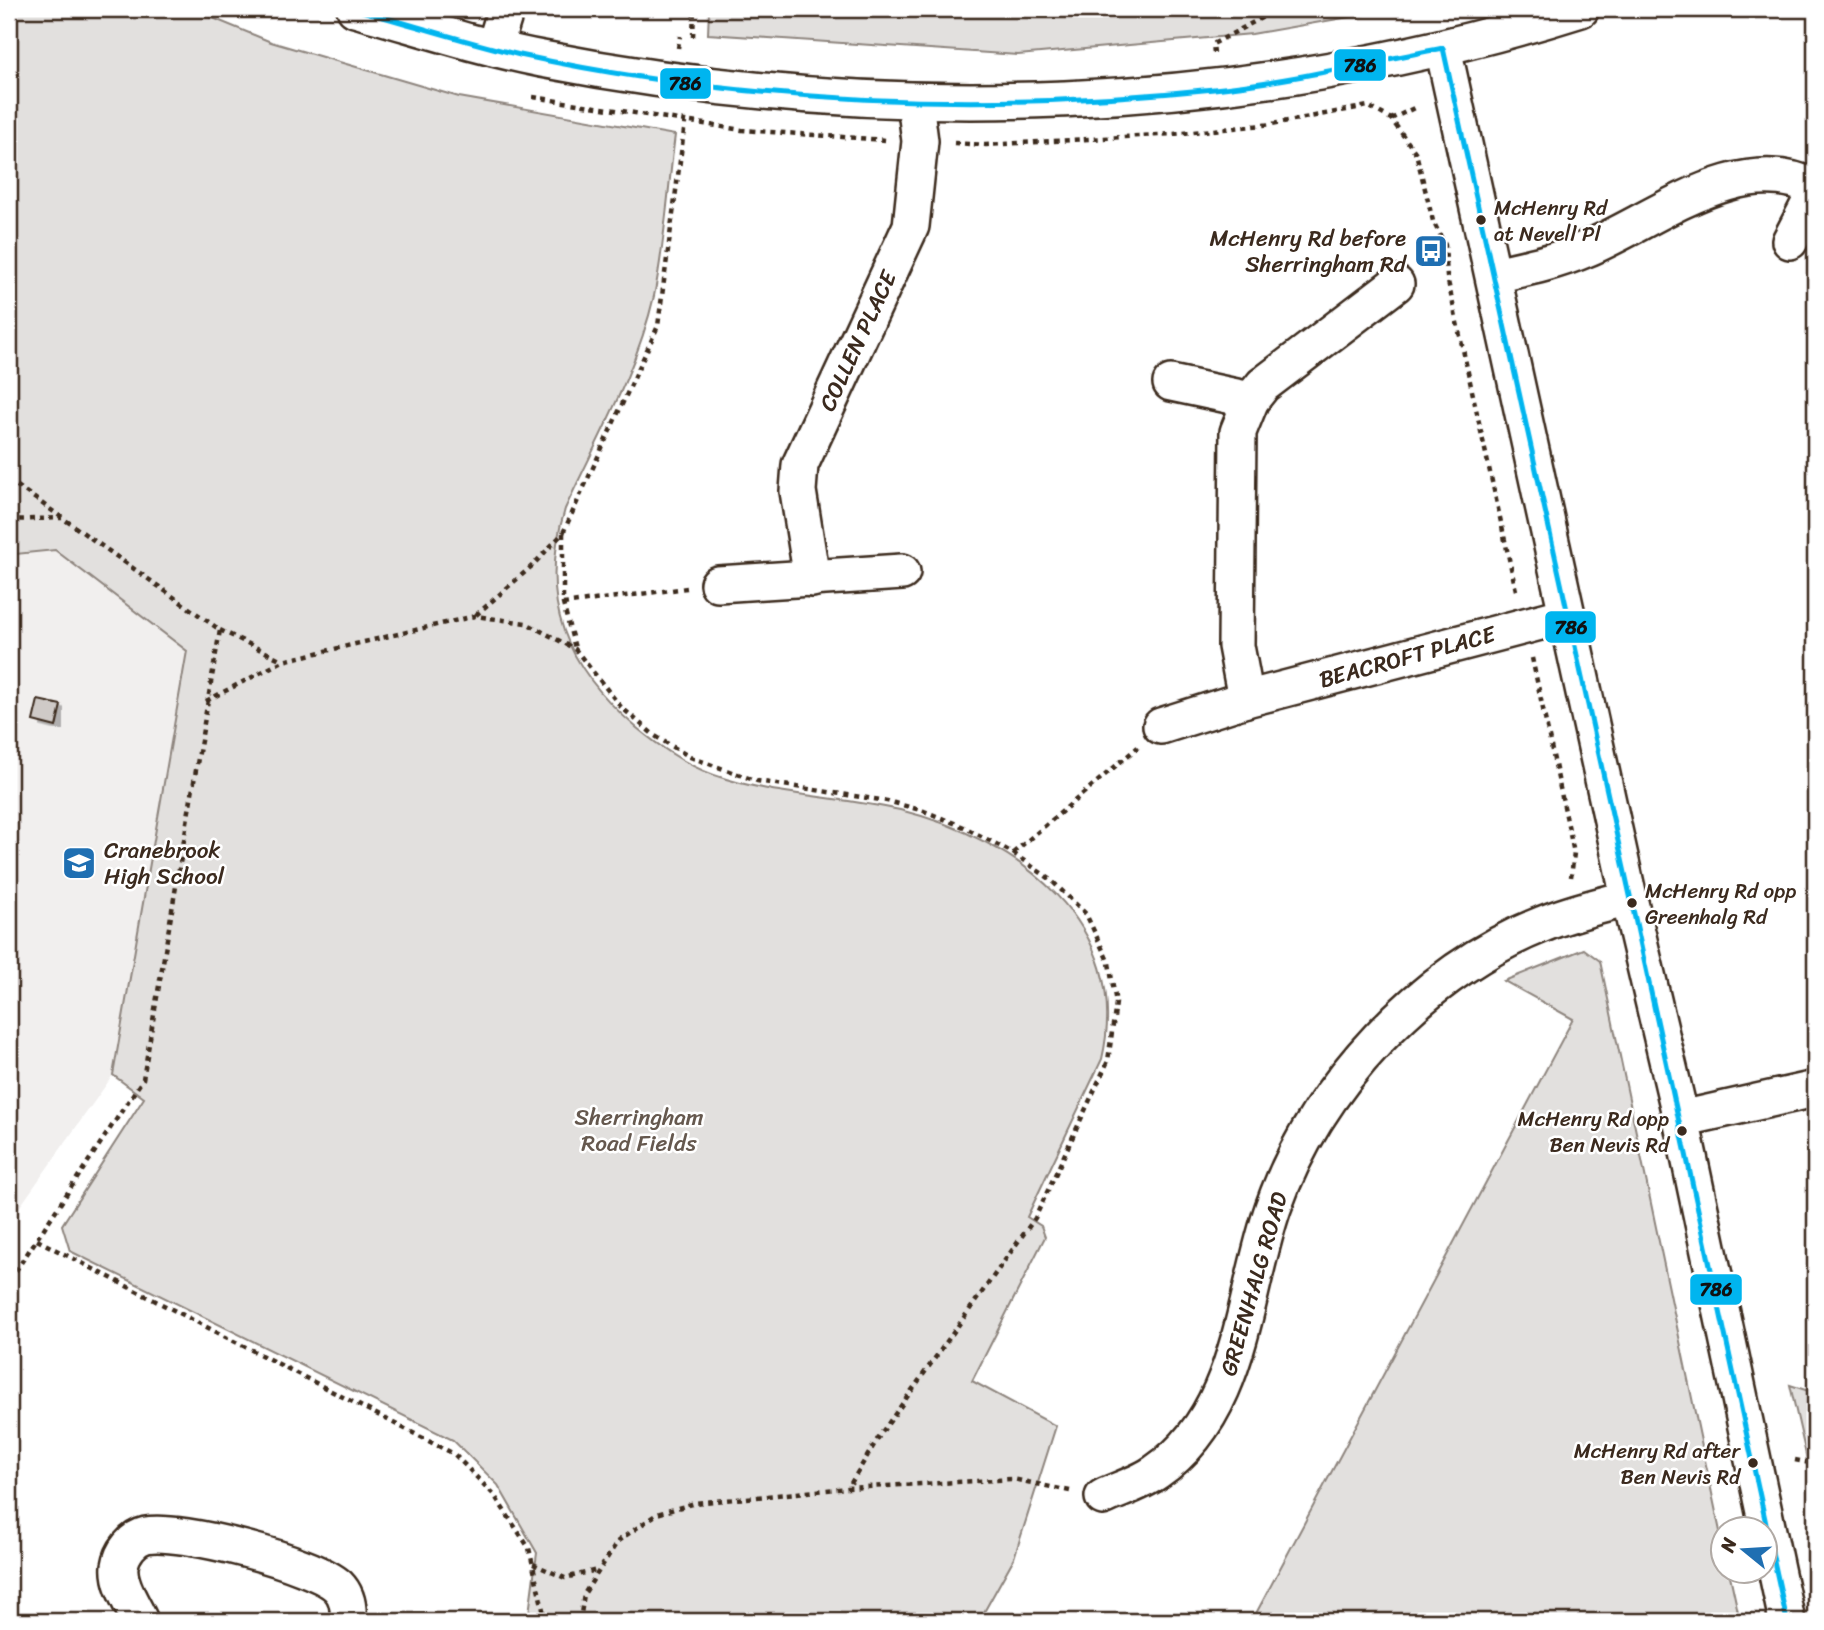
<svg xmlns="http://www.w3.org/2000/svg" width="1824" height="1630" font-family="Sriracha,sans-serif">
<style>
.built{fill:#f1efee}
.green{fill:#e2e0de;stroke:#8e857e;stroke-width:2}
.building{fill:#cfcac7;stroke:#3b2a1e;stroke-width:2;filter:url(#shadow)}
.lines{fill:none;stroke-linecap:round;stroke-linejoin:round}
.minor-casing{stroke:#3b2a1e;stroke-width:40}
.path{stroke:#3b2a1e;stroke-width:4.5;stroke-dasharray:5 5;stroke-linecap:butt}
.minor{stroke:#fff;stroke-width:35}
.bus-1-casing{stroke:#fff;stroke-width:10}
.bus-1{stroke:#00b5ef;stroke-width:5}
.bus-dot{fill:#3b2a1e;stroke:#fff;stroke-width:2.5}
.labels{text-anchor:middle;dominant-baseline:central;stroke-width:5;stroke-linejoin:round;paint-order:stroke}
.bus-label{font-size:21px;fill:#3b2a1e;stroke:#fff;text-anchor:start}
.poi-label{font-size:23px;fill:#3b2a1e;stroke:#fff;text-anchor:end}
.street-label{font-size:23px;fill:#3b2a1e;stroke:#fff}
.park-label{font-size:23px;fill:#65584e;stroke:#fff}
.line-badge{stroke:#fff;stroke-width:2.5}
.pale-badge-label{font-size:19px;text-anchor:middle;font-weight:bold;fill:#111}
</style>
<defs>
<filter id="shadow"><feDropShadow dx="8" dy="4.5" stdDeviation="0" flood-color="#0004"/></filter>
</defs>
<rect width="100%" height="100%" fill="#fff"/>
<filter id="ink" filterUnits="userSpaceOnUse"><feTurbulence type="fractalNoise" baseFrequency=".0143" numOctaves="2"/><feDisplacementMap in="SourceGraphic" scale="14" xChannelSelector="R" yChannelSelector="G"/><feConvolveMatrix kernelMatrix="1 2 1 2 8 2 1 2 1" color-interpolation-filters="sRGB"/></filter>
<g filter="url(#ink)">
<polygon class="built" points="9,501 17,554 54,550 187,651 113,1075 9,1222"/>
<g class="green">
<path d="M9 9H191L271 42 459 97 675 135C668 188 665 244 654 296 637 370 597 440 565 509 537 601 566 668 637 728 660 747 686 765 714 775 773 796 839 796 900 810 1018 839 1133 925 1102 1059L1027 1217 1041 1226 1045 1237 972 1381 1056 1426 1014 1558 979 1621H528L537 1553 498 1485 453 1440 70 1251 62 1225 144 1098 113 1075 187 651 55 550 16 554 9 501Z"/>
<polygon points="709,9 1395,9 1252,34 1018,55 708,34"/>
<polygon points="1584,949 1600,961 1722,1541 1722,1570 1729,1571 1740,1621 1252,1621 1573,1019 1504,981"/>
<polygon points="1790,1385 1815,1393 1815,1494"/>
</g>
<polygon class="building" points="38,700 61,705 56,727 33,721"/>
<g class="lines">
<g class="minor-casing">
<g id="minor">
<path d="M355 9C417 26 479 47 542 59 886 126 1246 115 1581 9"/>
<polyline points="494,48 506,9"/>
<polyline points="1443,48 1629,898 1681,1119 1787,1621"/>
<polyline points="1790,241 1815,193"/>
<path d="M1494 275C1526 268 1556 262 1586 249 1654 221 1740 149 1815 188"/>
<polyline points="1171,383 1251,400"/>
<polyline points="812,579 798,491 800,465 911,226 920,141 915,102"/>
<polyline points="718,584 902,572"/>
<polyline points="1246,699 1236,646 1238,432 1251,400 1263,385 1396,284"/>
<polyline points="1161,726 1246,699 1567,615"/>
<polyline points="1681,1119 1815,1089"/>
<path d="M1103 1497C1120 1489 1141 1483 1156 1472 1242 1414 1242 1298 1273 1208 1316 1086 1422 972 1543 924 1571 912 1600 906 1629 898"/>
<path d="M140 1621C133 1605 118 1585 120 1566 122 1552 133 1538 146 1535 179 1528 314 1563 338 1586 347 1595 349 1609 348 1621"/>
</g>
</g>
<g class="path">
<polyline points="693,37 694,9"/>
<polyline points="678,48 680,36"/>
<polyline points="1214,53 1213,44 1278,9"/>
<polyline points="533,97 742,130 886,140"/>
<polyline points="1391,119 1414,108"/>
<polyline points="954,143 986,145 1174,134 1272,124 1368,106 1391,119 1416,153 1433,221 1445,245 1447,277 1517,595"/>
<polyline points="9,480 220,630 143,1079 9,1281"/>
<polyline points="9,520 62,518"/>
<polyline points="563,533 563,604 575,648"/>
<polyline points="563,604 687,588"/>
<polyline points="476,615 532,566 563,533 658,326 685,123"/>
<polyline points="220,630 282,660"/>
<polyline points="1532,658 1574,853 1571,877"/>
<polyline points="206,701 283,661 475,616 526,623 575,649 621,707 655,736 690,757 757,781 887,801 924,811 964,827 1013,853 1050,879 1086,914 1109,963 1116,1003 1108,1061 1035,1218 880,1435 848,1488"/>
<polyline points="1013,853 1138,747"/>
<polyline points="37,1240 454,1454 494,1495 529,1548 544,1614 543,1621"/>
<polyline points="1795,1460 1815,1464"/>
<polyline points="533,1564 565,1578 597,1570"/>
<polyline points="584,1621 581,1614 584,1594 618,1541 657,1514 695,1503 848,1488 1013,1479 1070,1491"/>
</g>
<use href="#minor" class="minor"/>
<g class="bus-1-casing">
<path id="bus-1" d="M355 9C410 24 465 42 520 55 747 104 984 113 1214 89 1291 81 1367 63 1443 48 1558 572 1676 1096 1787 1621"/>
</g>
<use href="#bus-1" class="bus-1"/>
</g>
</g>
<defs>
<g id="bus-square" transform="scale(1.75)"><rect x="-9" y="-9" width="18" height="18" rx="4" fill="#1f6fb2" stroke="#fff"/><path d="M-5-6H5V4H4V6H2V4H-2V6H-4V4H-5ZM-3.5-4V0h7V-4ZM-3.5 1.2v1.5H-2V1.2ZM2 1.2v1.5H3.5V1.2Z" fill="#fff"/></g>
<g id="school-square" transform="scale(1.75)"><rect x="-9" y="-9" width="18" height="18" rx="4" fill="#1f6fb2" stroke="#fff"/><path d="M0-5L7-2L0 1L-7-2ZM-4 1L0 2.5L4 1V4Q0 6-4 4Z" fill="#fff"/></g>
</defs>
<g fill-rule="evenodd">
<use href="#bus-square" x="1431" y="251"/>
<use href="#school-square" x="79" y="863"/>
</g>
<g class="bus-dot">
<circle cx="1481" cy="220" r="6"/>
<circle cx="1632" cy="903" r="6"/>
<circle cx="1682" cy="1131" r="6"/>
<circle cx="1753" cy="1463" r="6"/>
</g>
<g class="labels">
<g class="bus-label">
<text x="1494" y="208">McHenry Rd<tspan x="1494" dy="26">at Nevell Pl</tspan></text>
<text x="1645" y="891">McHenry Rd opp<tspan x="1645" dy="26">Greenhalg Rd</tspan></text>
<text x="1669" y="1119" text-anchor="end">McHenry Rd opp<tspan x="1669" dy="26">Ben Nevis Rd</tspan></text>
<text x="1740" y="1451" text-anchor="end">McHenry Rd after<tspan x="1740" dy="26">Ben Nevis Rd</tspan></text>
</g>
<g class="poi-label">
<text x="1406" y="238">McHenry Rd before<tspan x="1406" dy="26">Sherringham Rd</tspan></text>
<text x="104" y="850" text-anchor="start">Cranebrook<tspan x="104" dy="26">High School</tspan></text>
</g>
<g class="street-label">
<text transform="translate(858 341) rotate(-65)">COLLEN PLACE</text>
<text transform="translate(1407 657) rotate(-15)">BEACROFT PLACE</text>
<text transform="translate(1254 1284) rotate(-74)">GREENHALG ROAD</text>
</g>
<g class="park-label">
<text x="639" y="1117">Sherringham<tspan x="639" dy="26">Road Fields</tspan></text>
</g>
</g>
<g class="line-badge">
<rect x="1333" y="48" width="54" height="34" rx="7" fill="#00b5ef"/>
<rect x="659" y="67" width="53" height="33" rx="7" fill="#00b5ef"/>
<rect x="1544" y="610" width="53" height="34" rx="7" fill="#00b5ef"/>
<rect x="1689" y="1273" width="54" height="33" rx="7" fill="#00b5ef"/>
</g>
<g class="pale-badge-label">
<text x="1360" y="72">786</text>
<text x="685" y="90">786</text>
<text x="1571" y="634">786</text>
<text x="1716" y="1296">786</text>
</g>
<rect width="1824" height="1630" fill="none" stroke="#fff" stroke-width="35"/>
<rect x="18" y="18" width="1789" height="1595" fill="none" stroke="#3b2a1e" stroke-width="2.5" filter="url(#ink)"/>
<g transform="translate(1744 1550) rotate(288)"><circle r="33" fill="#ffffff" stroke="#b1aaa5" stroke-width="2"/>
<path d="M0-5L12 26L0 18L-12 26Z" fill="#1f6fb2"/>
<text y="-10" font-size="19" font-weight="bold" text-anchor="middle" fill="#3b2a1e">N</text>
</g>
</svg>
